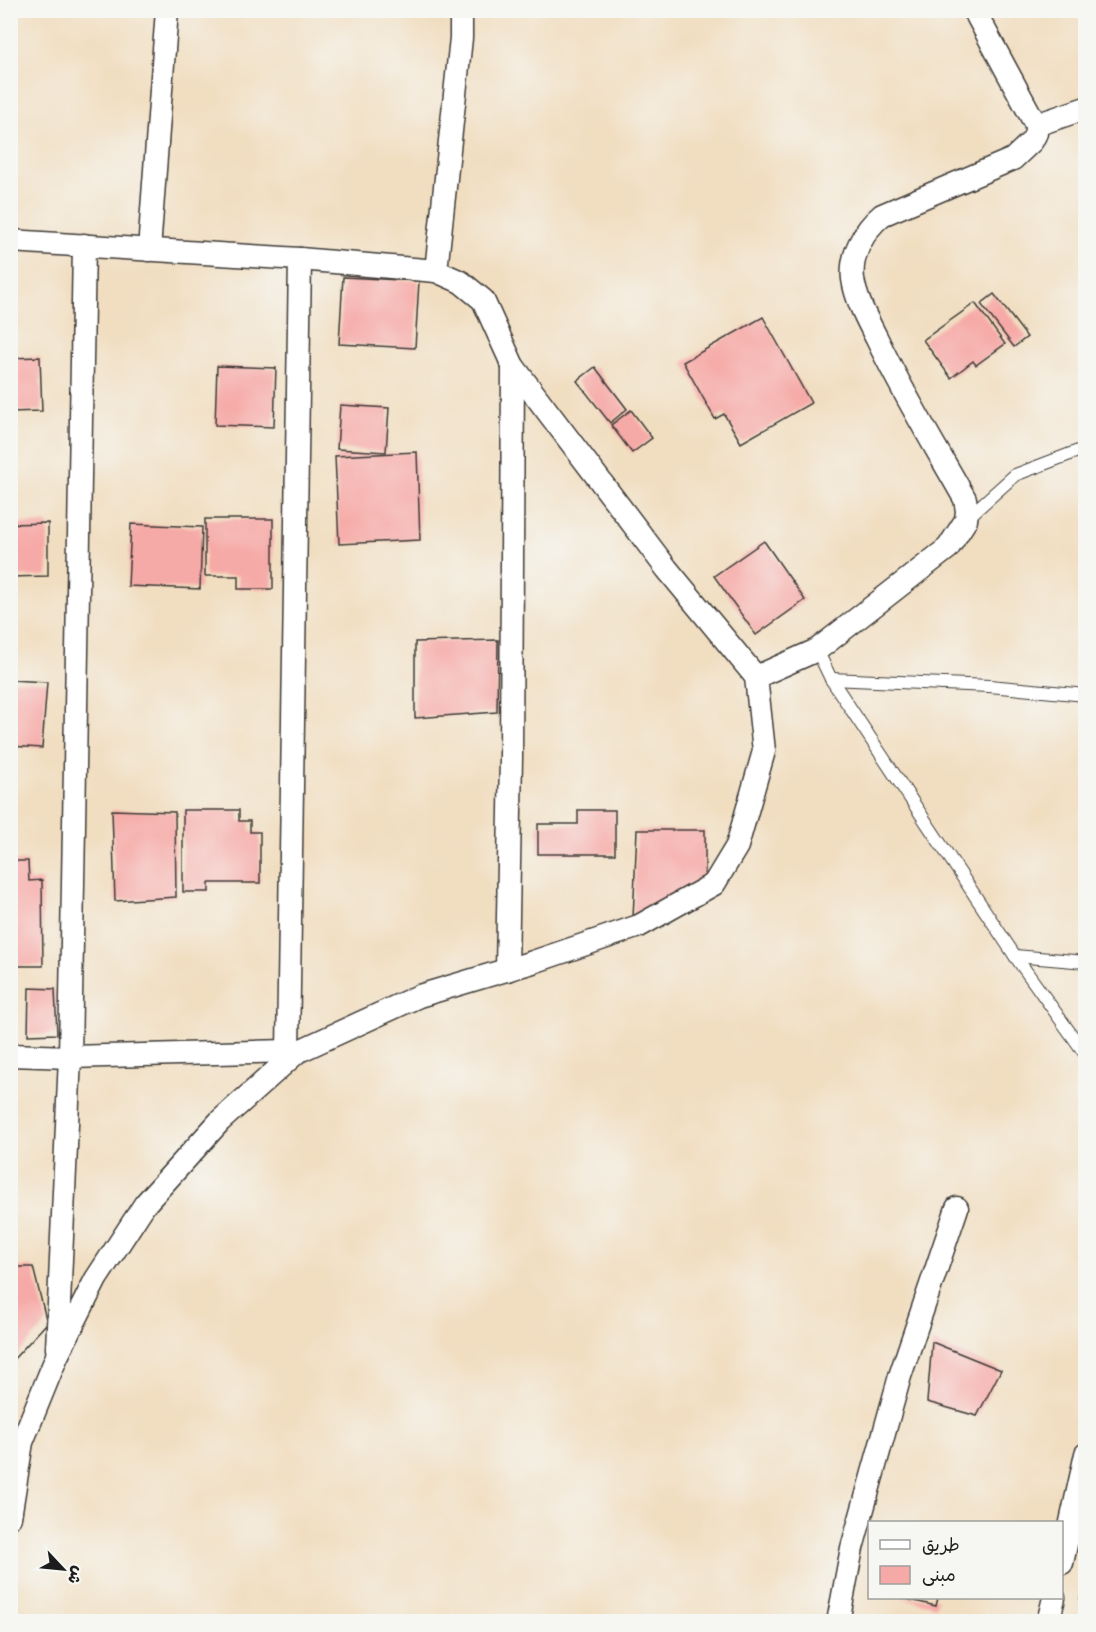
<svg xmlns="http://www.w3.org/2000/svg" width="1096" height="1632" font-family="Mali,'Playpen Sans Arabic',sans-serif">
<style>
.building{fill:#f6aaa7}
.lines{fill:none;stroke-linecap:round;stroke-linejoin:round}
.lane-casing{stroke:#3c3935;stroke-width:14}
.street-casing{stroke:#3c3935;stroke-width:25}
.lane{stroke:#fff;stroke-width:12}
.street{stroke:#fff;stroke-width:22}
</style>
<rect width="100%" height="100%" fill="#f6f6f2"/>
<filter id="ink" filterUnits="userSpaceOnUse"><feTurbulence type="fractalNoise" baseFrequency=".0167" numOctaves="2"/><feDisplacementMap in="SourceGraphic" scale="12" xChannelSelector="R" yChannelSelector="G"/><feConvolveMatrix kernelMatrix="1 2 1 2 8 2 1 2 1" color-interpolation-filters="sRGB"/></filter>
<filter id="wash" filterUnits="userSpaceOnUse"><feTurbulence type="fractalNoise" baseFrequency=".008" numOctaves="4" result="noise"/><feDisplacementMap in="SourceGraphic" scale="24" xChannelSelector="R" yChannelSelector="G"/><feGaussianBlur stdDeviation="1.35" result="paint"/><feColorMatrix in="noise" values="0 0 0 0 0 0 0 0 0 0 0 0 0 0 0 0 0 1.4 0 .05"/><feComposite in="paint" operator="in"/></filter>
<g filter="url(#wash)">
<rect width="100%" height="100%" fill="#f1dec1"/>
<g id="blocks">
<g class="building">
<polygon points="343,277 419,281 415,348 339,344"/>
<polygon points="994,294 1027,337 1014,347 981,304"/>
<polygon points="975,303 1005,344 976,365 973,361 951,378 923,340"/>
<polygon points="763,317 811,403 741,443 724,414 715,419 683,362"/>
<polygon points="40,357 42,411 10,412 10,358"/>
<polygon points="217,366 276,368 274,427 215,425"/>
<polygon points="595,367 627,409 610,423 577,381"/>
<polygon points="340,405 389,408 386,452 337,449"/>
<polygon points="631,410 652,438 632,453 611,425"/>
<polygon points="417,452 420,540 339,544 335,456"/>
<polygon points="205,519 273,519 273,589 238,589 238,576 205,576"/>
<polygon points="48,523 48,576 10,577 10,524"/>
<polygon points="131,524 202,527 200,589 128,586"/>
<polygon points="764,541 805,600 756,635 714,576"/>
<polygon points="498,640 497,712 415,718 415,642"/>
<polygon points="10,680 47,682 42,748 10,746"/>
<polygon points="112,810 175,812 176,897 115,901"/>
<polygon points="183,810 239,810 239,821 250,821 250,832 260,832 260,883 209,883 209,892 183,892"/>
<polygon points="578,810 615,810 615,854 538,854 538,824 578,824"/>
<polygon points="637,830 705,830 705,880 633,918"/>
<polygon points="10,861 28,861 29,881 42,880 43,966 10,966"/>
<polygon points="29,988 55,989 57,1034 28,1035"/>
<polygon points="10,1267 33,1267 47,1323 10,1363"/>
<polygon points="932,1342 1001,1370 977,1416 927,1402"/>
<polygon points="1085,1578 1086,1578 1086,1601 1080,1599"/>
<polygon points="902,1598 938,1598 936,1606"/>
</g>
</g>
</g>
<g filter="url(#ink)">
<use href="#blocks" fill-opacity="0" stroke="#3c3935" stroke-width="1.5"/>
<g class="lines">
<g class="lane-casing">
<g id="lane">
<polyline points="966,519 1015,475 1086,448"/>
<polyline points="817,650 831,679 1015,956 1086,1055"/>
<polyline points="831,679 989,686 1086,695"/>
<polyline points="1015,956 1086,962"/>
</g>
</g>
<g class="street-casing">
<g id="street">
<polyline points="1036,125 1086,108"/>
<polyline points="10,241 300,259 436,271 461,282 483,300 513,366 667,569 756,677 764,751 737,846 714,884 639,926 533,962 419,996 297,1052 220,1121 145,1204 96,1279 57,1356 22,1442 10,1517"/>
<polyline points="149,250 167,10"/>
<polyline points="436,271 461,38 461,10"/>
<path d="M756 677 817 650 948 548 966 520 967 511 965 499C935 446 903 394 877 339 867 319 856 300 853 279 850 255 864 230 882 215L1013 159 1032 141 1036 133V125L974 10"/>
<polyline points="507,970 511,757 513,366"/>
<polyline points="297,1052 288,1051 300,259"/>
<polyline points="10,1055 70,1057 288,1051"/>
<polyline points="57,1349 70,1057 84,245"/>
<polyline points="1062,1563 1086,1454"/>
<polyline points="838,1622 852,1548 900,1376 957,1208"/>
<polyline points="1048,1622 1054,1598"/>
</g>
</g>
<use href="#lane" class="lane"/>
<use href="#street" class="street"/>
</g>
</g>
<rect width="1096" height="1632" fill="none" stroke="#f6f6f2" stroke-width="36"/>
<rect x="868" y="1521" width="195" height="78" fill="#f6f6f2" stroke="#9f9f9c" stroke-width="1.5"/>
<rect x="880" y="1540" width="30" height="9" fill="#ffffff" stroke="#9f9f9c" stroke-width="1.5"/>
<text x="922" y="1551" font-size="18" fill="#1c1c1c">طريق</text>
<rect x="880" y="1566" width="30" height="18" fill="#f6aaa7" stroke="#9f9f9c" stroke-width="1.5"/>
<text x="922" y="1581" font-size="18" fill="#1c1c1c">مبنى</text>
<g transform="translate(63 1569) rotate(116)" stroke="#f6f6f2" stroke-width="4.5" paint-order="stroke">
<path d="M0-4.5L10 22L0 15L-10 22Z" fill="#1c1c1c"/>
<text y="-9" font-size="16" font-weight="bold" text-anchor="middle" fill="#1c1c1c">ش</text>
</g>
</svg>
